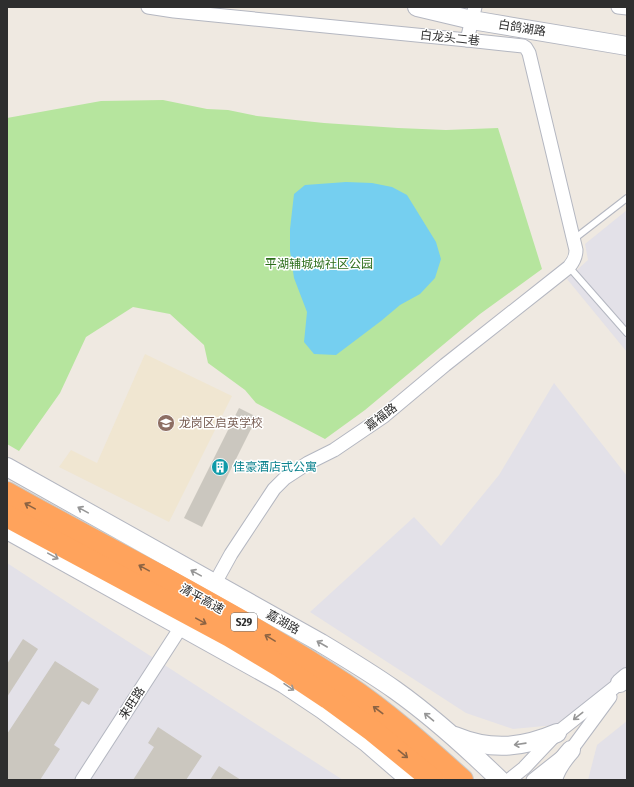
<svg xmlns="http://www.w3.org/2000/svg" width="634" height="787" font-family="'Fira Sans Condensed','Noto Sans SC',sans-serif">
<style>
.industrial{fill:#e3e1e8}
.education{fill:#f0e6d1}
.green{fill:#b6e59e}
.water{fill:#75cff0}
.building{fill:#cbc7bf}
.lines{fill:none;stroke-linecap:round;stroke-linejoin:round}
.lane-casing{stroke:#b4b7c1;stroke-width:8}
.street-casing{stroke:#b4b7c1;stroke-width:15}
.secondary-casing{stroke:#b4b7c1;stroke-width:20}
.highway-casing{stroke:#c9c9c9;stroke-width:24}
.lane{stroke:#fff;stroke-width:6}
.street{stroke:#fff;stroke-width:13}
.secondary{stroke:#fff;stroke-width:18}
.highway{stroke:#ffa35c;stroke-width:22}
.oneway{stroke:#8c6343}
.oneway2{stroke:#969696}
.labels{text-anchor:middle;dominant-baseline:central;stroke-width:3;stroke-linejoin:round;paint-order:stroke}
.shield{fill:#fff;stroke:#6d6d6d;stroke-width:1}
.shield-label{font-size:11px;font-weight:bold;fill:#2e2e2e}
.street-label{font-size:12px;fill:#2e2e2e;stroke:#fff}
.park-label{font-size:12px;fill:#2c6e1b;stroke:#fff}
.education-label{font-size:12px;fill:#785e54;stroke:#fff;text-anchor:start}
.culture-label{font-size:12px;fill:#0d838f;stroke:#fff;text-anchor:start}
</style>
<rect width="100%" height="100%" fill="#efe9e1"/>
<g class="industrial">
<polygon points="627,210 627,352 567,279 588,260 585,244"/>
<polygon points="554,383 627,476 627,671 555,725 513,729 466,713 310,612 414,517 441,546 499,475"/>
<polygon points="7,563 76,608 343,780 7,780"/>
<polygon points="627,721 627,780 588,780 597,745"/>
</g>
<polygon class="education" points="145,354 232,396 169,522 59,467 71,450 97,463"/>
<polygon class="green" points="163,100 207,109 228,110 257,116 324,123 398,128 446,130 498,128 542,269 480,314 365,410 325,439 256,403 245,390 208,363 204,345 170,314 133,307 86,337 60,393 19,451 7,444 7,118 101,101"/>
<polygon class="water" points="346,182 372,183 392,187 407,195 436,242 441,259 435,278 420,294 400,305 381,321 336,355 314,354 304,342 307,312 294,278 290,251 290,229 294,194 305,185"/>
<g class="building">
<polygon points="239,408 257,417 202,527 184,518"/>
<polygon points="23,639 38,649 7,697 7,664"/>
<polygon points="55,661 99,689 89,705 82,701 54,745 60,749 40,780 7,780 7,734"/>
<polygon points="158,727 202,756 186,780 133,780 154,747 148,743"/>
<polygon points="219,766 241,780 210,780"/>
</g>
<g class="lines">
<g class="lane-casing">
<g id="lane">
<polyline points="574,239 627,198"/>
<polyline points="569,267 627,333"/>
</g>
</g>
<g class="street-casing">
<g id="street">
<path d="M148 7 174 11 467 40 523 46 526 48 529 53 576 250C576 257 574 261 569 267L445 365 384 416 334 450 308 463 285 478 274 489 231 554 215 583"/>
<polyline points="618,7 627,8"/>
<polyline points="467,40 475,7"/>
<polyline points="82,780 181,627"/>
<polyline points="509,780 524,768 557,733 620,683"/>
<polyline points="533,780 571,750 610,697"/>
</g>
</g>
<g class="secondary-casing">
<g id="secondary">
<polyline points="417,7 472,20 627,46"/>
<path d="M7 467 321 643C346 658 371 673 395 690 433 717 467 748 500 780"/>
<polyline points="7,530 284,684 323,710 366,742 410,780"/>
<polyline points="620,683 627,677"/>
<path d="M455 736C491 751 522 748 557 733"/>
<path d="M553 780C556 768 563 759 571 750"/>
</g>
</g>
<g class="highway-casing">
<g id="highway">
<path d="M7 493C59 522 112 550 164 578 225 612 286 645 344 684 386 712 424 746 462 780"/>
<polyline points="7,516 230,636 280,666 328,698 373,731 433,780"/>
</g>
</g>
<use href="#lane" class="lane"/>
<use href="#street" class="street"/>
<use href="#secondary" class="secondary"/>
<use href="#highway" class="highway"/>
</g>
<defs><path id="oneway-shaft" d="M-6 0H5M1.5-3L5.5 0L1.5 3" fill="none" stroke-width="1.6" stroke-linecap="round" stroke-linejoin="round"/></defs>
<g class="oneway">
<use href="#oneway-shaft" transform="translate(30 506) rotate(-151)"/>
<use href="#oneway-shaft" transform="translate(144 568) rotate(-151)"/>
<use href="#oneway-shaft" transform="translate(201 621) rotate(29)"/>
<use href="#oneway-shaft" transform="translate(270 638) rotate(-149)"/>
<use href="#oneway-shaft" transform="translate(378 710) rotate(-143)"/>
<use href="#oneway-shaft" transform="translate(403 754) rotate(39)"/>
</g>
<g class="oneway2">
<use href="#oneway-shaft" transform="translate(83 510) rotate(-151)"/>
<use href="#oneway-shaft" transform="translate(53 556) rotate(29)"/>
<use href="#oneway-shaft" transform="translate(196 573) rotate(-151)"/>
<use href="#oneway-shaft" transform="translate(322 644) rotate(-150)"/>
<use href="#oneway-shaft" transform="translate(289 687) rotate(34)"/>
<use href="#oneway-shaft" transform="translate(578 716) rotate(142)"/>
<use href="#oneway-shaft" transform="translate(429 717) rotate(-140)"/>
<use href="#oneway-shaft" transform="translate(520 744) rotate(172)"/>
</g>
<defs>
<g id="school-disc" transform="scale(0.9)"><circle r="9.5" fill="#8d6e63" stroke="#fff"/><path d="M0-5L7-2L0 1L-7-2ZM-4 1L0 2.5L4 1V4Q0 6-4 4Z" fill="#fff"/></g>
<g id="building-disc" transform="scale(0.9)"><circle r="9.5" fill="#0f9aa8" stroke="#fff"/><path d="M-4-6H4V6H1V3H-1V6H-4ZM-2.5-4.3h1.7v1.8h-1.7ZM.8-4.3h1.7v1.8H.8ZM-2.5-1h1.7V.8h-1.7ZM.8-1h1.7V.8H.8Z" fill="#fff"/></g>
</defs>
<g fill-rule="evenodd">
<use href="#school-disc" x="166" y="423"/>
<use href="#building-disc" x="220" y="467"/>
</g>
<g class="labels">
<rect class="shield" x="231" y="613" width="26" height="18" rx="3"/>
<g class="shield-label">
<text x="244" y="622">S29</text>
</g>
<g class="street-label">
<text transform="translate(522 28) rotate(9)">白鸽湖路</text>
<text transform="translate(450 38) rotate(6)">白龙头二巷</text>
<text transform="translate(381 417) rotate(-37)">嘉福路</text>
<text transform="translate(202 599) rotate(29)">清平高速</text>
<text transform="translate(283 622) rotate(29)">嘉湖路</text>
<text transform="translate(132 703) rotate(-57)">来旺路</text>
</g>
<g class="park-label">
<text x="319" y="264">平湖辅城坳社区公园</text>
</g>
<g class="education-label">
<text x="179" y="423">龙岗区启英学校</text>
</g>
<g class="culture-label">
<text x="233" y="467">佳豪酒店式公寓</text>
</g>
</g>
<rect width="634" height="787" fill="none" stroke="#2e2e2e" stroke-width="16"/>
</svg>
